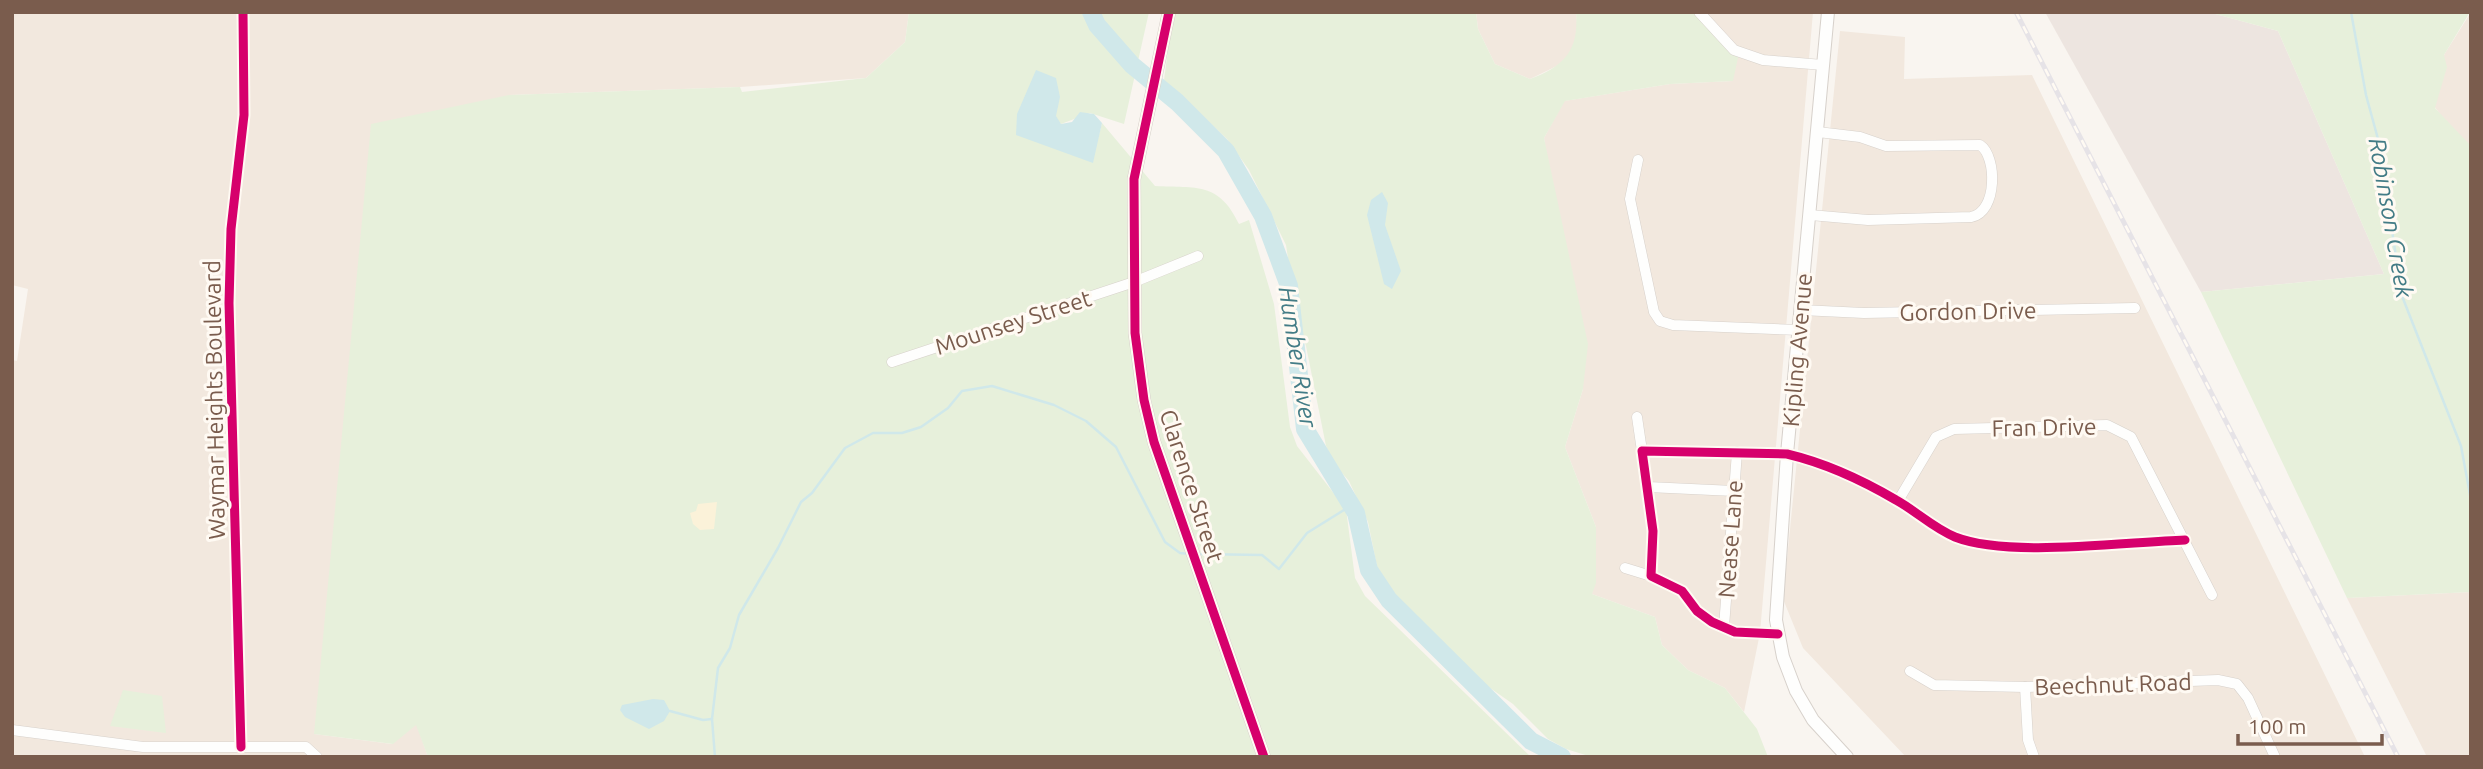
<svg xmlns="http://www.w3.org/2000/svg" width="2483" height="769" font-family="Ubuntu,sans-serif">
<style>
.residential{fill:#f2e8de}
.industrial{fill:#ede5e0}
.green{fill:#e7f0db}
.sand{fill:#fbf2d9}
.water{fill:#d0e8ea}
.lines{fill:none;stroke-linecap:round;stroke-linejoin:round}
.stream{stroke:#d0e8ea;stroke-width:2.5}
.river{stroke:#d0e8ea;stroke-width:18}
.minor-casing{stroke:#d7d1cb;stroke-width:11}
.tertiary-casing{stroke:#d7d1cb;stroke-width:14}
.minor{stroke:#fefefd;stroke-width:10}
.tertiary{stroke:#fefefd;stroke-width:12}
.rail-casing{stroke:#e6e3e7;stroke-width:5}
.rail{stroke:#fffaf3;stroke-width:2.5;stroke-dasharray:8;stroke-linecap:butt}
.cycleway-casing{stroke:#fffaf3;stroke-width:13}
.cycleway{stroke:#d6006c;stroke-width:9}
.labels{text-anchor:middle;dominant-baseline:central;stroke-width:6;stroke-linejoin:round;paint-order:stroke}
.street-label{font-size:23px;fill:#7a5c4d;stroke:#fffaf3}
.water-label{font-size:24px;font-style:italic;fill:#437c86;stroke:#fffaf3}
</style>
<rect width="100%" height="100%" fill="#f9f5f0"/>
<g class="residential">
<polygon points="12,12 909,12 905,42 866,78 740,87 509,95 314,734 392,744 416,723 428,757 12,757 12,360 17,361 28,289 12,285"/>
<polygon points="1476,12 1576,12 1578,33 1572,50 1561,64 1530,79 1495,64 1478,29"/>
<polygon points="1698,12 1813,12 1760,633 1744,712 1725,688 1688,670 1662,645 1655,617 1592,594 1596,527 1565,447 1583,389 1544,138 1564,101 1670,84 1733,81"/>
<polygon points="2471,12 2471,155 2422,90"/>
<polygon points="1840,31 1905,37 1904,79 2032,75 2365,757 1906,757 1803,648 1783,599"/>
<polygon points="2471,592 2471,757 2427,757 2347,598"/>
</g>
<polygon class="industrial" points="2045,12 2208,12 2278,31 2384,274 2201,292"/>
<g class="green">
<path d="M909 12H1149L1124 124 1090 113 1061 124 1030 93 1092 162 1102 123 1155 186C1197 188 1219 182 1239 224L1249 220 1274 304 1290 427 1297 446 1346 509 1355 578 1365 596 1531 757H428L416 725 393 744 314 734 371 124 509 95 740 87 742 92 866 78 905 42Z"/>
<path d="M1173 12H1476L1478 29 1495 64 1530 79C1565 66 1579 50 1576 12H1698L1739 53 1733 81 1670 84 1565 101 1544 138 1588 344 1583 389 1565 447 1596 527V583L1592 594 1655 617 1662 645 1688 670 1725 688 1757 729 1768 757H1592L1566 749 1548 739 1513 704 1480 681 1455 659 1381 586 1368 522 1349 481 1334 464 1326 446 1306 346 1297 318 1286 245 1249 170 1227 139 1164 80Z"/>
<polygon points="2208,12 2470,12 2444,55 2447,67 2435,108 2471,146 2471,592 2347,598 2201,292 2384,274 2278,31"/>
<polygon points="123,690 162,696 166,733 110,726"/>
</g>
<polygon class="sand" points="717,502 714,529 700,530 693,524 690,513 696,511 698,504"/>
<g class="water">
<polygon points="1036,70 1056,78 1060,97 1056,116 1061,124 1072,122 1080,112 1094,114 1102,123 1093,163 1016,135 1017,114"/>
<polygon points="1382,192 1388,203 1385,225 1401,271 1392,289 1384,284 1367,215 1371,200"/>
<polygon points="653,699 664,700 670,711 664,721 649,729 625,717 620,710 622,705"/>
</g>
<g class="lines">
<g class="stream">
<polyline points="2351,12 2366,95 2378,139 2402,296 2461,446 2471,500"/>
<polyline points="1199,554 1262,555 1279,569 1307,533 1352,505"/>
<polyline points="670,711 703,720 712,719"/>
<polyline points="715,757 712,719 718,668 730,648 739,615 778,548 801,502 812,493 845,448 873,433 902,433 921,427 948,408 962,391 992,386 1054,405 1086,421 1116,447 1165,542 1180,553 1189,554"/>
</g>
<polyline class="river" points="1091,12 1097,25 1132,65 1177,102 1226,151 1263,216 1289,286 1305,429 1356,513 1369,570 1389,600 1531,741 1562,757"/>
<g class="minor-casing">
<g id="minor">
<polyline points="1699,12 1734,50 1763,60 1823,65"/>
<polyline points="1638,160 1630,199 1654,312 1660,321 1673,325 1800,330"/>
<path d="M1810 215 1868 220 1971 217C1998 212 1997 156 1980 145L1886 146 1860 137 1818 132"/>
<polyline points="1801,310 1864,313 2135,308"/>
<polyline points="892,362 1134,282 1198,256"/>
<polyline points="1637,417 1642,451"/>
<polyline points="1648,487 1734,491"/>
<polyline points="1898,501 1936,437 1954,429 2107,425 2131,437 2212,595"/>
<polyline points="1625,568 1651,576"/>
<polyline points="1724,627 1737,452"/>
<path d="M1778 634 1735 632 1712 622 1697 611 1682 591 1651 576 1653 531 1642 451 1787 454C1825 463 1862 480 1896 500 1916 511 1933 528 1955 537 2009 558 2124 542 2185 540"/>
<polyline points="1910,671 1934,685 2025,687 2218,680 2237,684 2248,698 2275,757"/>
<polyline points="2025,687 2028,740 2034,757"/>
<polyline points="12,730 143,747 306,747 317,757"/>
<polyline points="241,747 229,303 231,229 244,115 243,12"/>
</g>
</g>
<g class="tertiary-casing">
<g id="tertiary">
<polyline points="1169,12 1134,179 1135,333 1144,400 1154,442 1264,757"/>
<polyline points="1828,12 1787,454 1776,620 1783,657 1796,691 1813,720 1847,757"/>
</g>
</g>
<use href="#minor" class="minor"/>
<use href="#tertiary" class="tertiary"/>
<g class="rail-casing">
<polyline id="rail" points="2016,12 2398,757"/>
</g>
<use href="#rail" class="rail"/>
<g class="cycleway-casing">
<g id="cycleway">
<polyline points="1169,12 1134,179 1135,333 1144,400 1154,442 1264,757"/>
<path d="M1778 634 1735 632 1712 622 1697 611 1682 591 1651 576 1653 531 1642 451 1787 454C1825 463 1862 480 1896 500 1916 511 1933 528 1955 537 2009 558 2124 542 2185 540"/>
<polyline points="241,747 229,303 231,229 244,115 243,12"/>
</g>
</g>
<use href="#cycleway" class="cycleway"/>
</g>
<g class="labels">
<g class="street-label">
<text transform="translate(1968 311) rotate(-1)">Gordon Drive</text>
<text transform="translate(1013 322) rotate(-18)">Mounsey Street</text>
<text transform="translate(1797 350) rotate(-85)">Kipling Avenue</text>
<text transform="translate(214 400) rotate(-91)">Waymar Heights Boulevard</text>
<text transform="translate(2044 427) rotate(-1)">Fran Drive</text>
<text transform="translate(1192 486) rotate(72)">Clarence Street</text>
<text transform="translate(1730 539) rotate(-86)">Nease Lane</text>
<text transform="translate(2113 684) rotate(-2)">Beechnut Road</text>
</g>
<g class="water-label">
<text transform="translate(2391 218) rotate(80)">Robinson Creek</text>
<text transform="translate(1298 357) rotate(81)">Humber River</text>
</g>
</g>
<rect width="2483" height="769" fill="none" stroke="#7a5c4d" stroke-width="28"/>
<path d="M2238 734v10h144v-10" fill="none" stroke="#7a5c4d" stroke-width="3.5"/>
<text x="2248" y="734" font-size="21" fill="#7a5c4d" stroke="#fffaf3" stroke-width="5" paint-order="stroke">100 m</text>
</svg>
